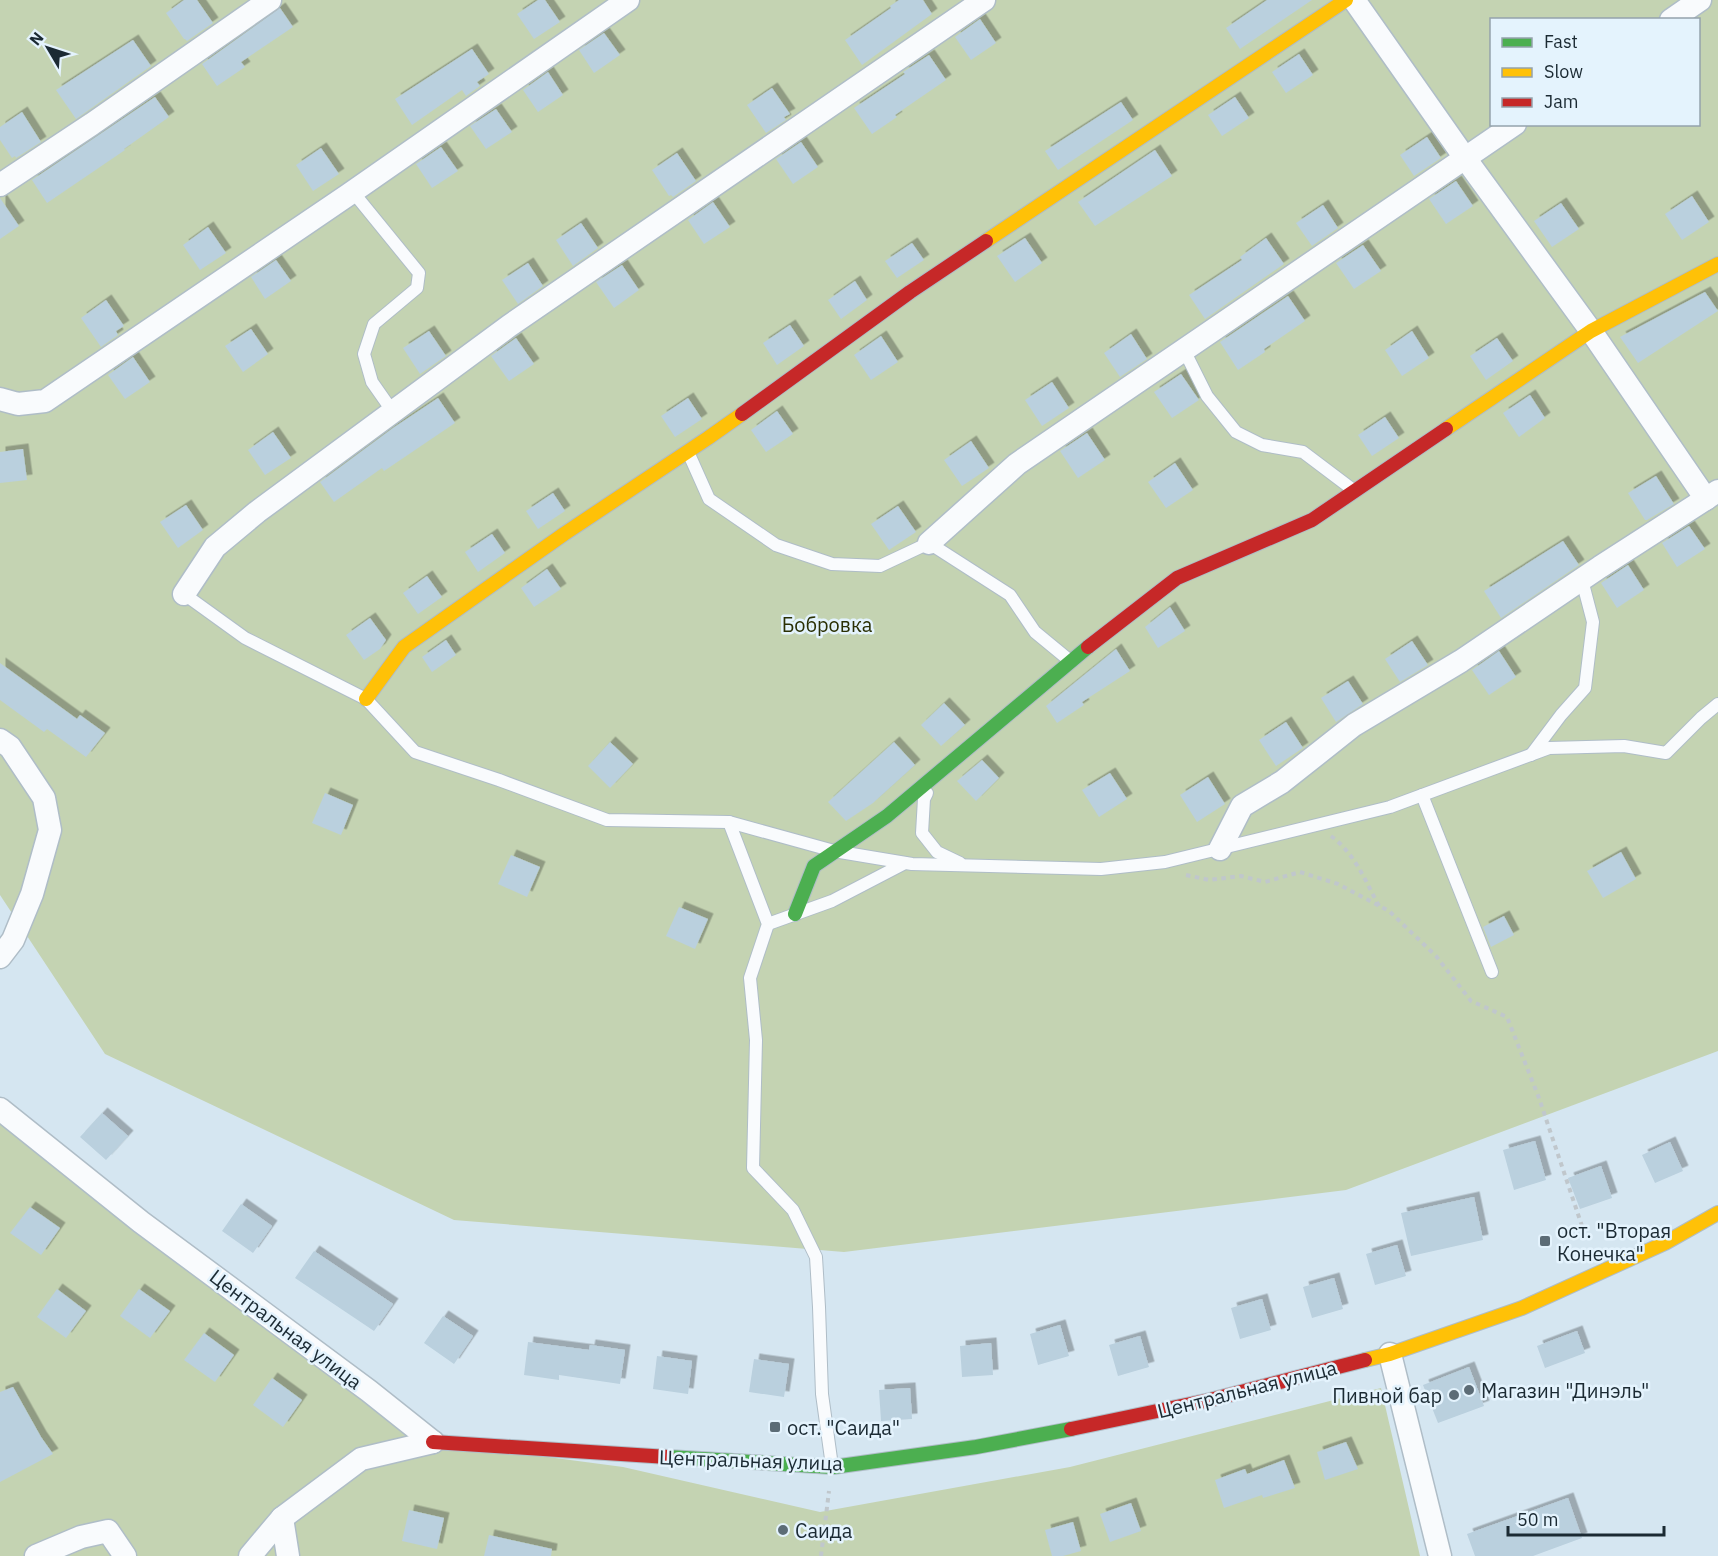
<svg xmlns="http://www.w3.org/2000/svg" width="1718" height="1556" font-family="'IBM Plex Sans',sans-serif">
<style>
.green{fill:#c4d3b2;fill-rule:evenodd}
.building{fill:#bad0de;filter:url(#shadow)}
.lines{fill:none;stroke-linecap:round;stroke-linejoin:round}
.lane-casing{stroke:#afbdc7;stroke-width:14}
.street-casing{stroke:#afbdc7;stroke-width:25}
.fast-casing{stroke:#afbdc7;stroke-width:16}
.slow-casing{stroke:#afbdc7;stroke-width:16}
.jam-casing{stroke:#afbdc7;stroke-width:16}
.path{stroke:#c0c7cc;stroke-width:4;stroke-dasharray:4.5 4.5;stroke-linecap:butt}
.lane{stroke:#f9fbfd;stroke-width:12}
.street{stroke:#f9fbfd;stroke-width:22}
.fast{stroke:#4caf50;stroke-width:14}
.slow{stroke:#ffc107;stroke-width:14}
.jam{stroke:#c62828;stroke-width:14}
.poi-dot{fill:#5c6c76;stroke:#e4f3fd;stroke-width:2}
.labels{text-anchor:middle;dominant-baseline:central;stroke-width:5;stroke-linejoin:round;paint-order:stroke}
.park-label{font-size:20px;fill:#2a3004;stroke:#e4f3fd}
.poi-label{font-size:20px;fill:#1b2a33;stroke:#e4f3fd;text-anchor:start}
.street-label{font-size:20px;fill:#1b2a33;stroke:#e4f3fd}
</style>
<defs>
<filter id="shadow"><feDropShadow dx="5.5" dy="-5.5" stdDeviation="0" flood-color="#0004"/></filter>
</defs>
<rect width="100%" height="100%" fill="#d5e6f1"/>
<g class="green">
<path d="M0 0H1718V1051L1346 1190 844 1252 454 1220 105 1054 0 895ZM1492 20H1698V124H1492Z"/>
<polygon points="0,1112 433,1442 623,1467 820,1512 1070,1467 1381,1388 1420,1556 0,1556"/>
</g>
<g class="building">
<polygon points="184,0 197,0 213,23 187,41 185,39 184,39 166,13"/>
<polygon points="538,0 545,0 560,22 534,39 517,14"/>
<polygon points="899,0 923,0 932,14 862,65 845,40 891,8 890,6"/>
<polygon points="1267,0 1312,0 1240,49 1226,28"/>
<polygon points="280,8 293,27 241,62 245,67 217,86 202,64"/>
<polygon points="980,19 996,43 971,60 955,37"/>
<polygon points="604,33 620,55 594,73 579,50"/>
<polygon points="133,40 151,66 76,119 56,90"/>
<polygon points="472,49 489,74 477,82 480,86 466,96 462,90 412,125 395,99"/>
<polygon points="1299,54 1313,75 1286,93 1272,72"/>
<polygon points="929,55 946,80 895,115 897,117 872,134 854,108 905,74 903,72"/>
<polygon points="548,72 563,95 538,112 523,90"/>
<polygon points="772,88 790,114 784,117 786,120 766,133 747,105"/>
<polygon points="155,97 169,117 124,149 125,150 47,203 32,180"/>
<polygon points="1235,97 1249,118 1222,136 1208,115"/>
<polygon points="1121,102 1133,120 1058,170 1045,151"/>
<polygon points="496,109 512,132 486,149 470,126"/>
<polygon points="22,112 41,142 16,158 15,156 12,158 0,140 0,127"/>
<polygon points="1427,137 1441,158 1414,176 1400,155"/>
<polygon points="801,142 818,167 793,184 776,159"/>
<polygon points="441,147 458,171 432,188 416,164"/>
<polygon points="321,148 339,174 313,191 296,165"/>
<polygon points="1155,150 1172,176 1095,226 1078,202"/>
<polygon points="677,153 696,181 673,197 671,195 669,196 652,170"/>
<polygon points="1456,181 1473,206 1446,224 1429,199"/>
<polygon points="1692,196 1709,222 1682,240 1665,214"/>
<polygon points="0,198 19,226 0,239"/>
<polygon points="713,202 730,227 704,244 688,220"/>
<polygon points="1561,203 1579,229 1552,247 1534,221"/>
<polygon points="1323,205 1338,228 1312,246 1296,223"/>
<polygon points="581,223 598,248 573,266 556,240"/>
<polygon points="208,227 226,253 200,270 183,245"/>
<polygon points="1025,238 1042,263 1015,282 997,256"/>
<polygon points="1266,238 1284,264 1205,319 1189,295 1242,260 1240,257"/>
<polygon points="912,243 924,260 897,278 885,261"/>
<polygon points="1363,245 1381,271 1354,289 1336,263"/>
<polygon points="276,260 291,281 265,299 251,277"/>
<polygon points="528,263 543,286 518,304 502,280"/>
<polygon points="622,265 639,290 614,308 596,282"/>
<polygon points="855,281 867,300 841,319 828,300"/>
<polygon points="1705,292 1718,311 1638,363 1620,337"/>
<polygon points="1288,296 1305,321 1264,349 1265,352 1238,370 1220,342"/>
<polygon points="106,300 124,326 116,331 118,335 101,347 81,318"/>
<polygon points="790,325 804,346 777,365 763,343"/>
<polygon points="251,329 268,354 243,372 225,346"/>
<polygon points="429,331 446,356 420,374 403,348"/>
<polygon points="1412,331 1429,358 1402,376 1385,350"/>
<polygon points="1131,334 1147,359 1120,377 1104,353"/>
<polygon points="881,336 898,362 871,380 854,355"/>
<polygon points="516,338 534,364 509,381 491,356"/>
<polygon points="1497,338 1513,361 1486,380 1470,356"/>
<polygon points="133,357 150,382 125,399 108,375"/>
<polygon points="1181,374 1199,400 1172,418 1154,392"/>
<polygon points="1052,382 1069,408 1042,426 1025,400"/>
<polygon points="1530,395 1545,418 1519,437 1503,413"/>
<polygon points="438,398 455,423 384,471 382,468 334,502 320,482 393,428"/>
<polygon points="688,398 702,419 675,437 661,416"/>
<polygon points="777,411 793,434 766,452 751,430"/>
<polygon points="1385,417 1399,438 1372,456 1358,435"/>
<polygon points="273,432 291,458 265,475 248,450"/>
<polygon points="1087,433 1105,460 1078,478 1060,451"/>
<polygon points="971,441 989,468 962,486 944,460"/>
<polygon points="23,449 27,480 0,483 0,452"/>
<polygon points="1175,463 1193,490 1166,508 1148,482"/>
<polygon points="1656,476 1674,504 1647,520 1645,520 1628,493"/>
<polygon points="553,493 565,511 538,529 526,511"/>
<polygon points="186,505 203,530 178,548 160,522"/>
<polygon points="898,506 916,532 889,550 871,524"/>
<polygon points="1689,526 1705,549 1677,567 1662,543"/>
<polygon points="492,534 505,553 478,572 465,552"/>
<polygon points="1563,541 1579,565 1501,618 1484,591"/>
<polygon points="1628,565 1644,590 1617,608 1601,583"/>
<polygon points="547,569 561,589 534,607 521,588"/>
<polygon points="427,576 442,597 418,614 403,593"/>
<polygon points="1170,607 1185,631 1158,648 1145,627"/>
<polygon points="370,618 386,640 380,649 364,660 346,635"/>
<polygon points="446,640 456,655 432,672 422,657"/>
<polygon points="1412,641 1428,665 1400,682 1385,659"/>
<polygon points="1116,649 1130,671 1082,702 1084,705 1057,723 1046,706"/>
<polygon points="1499,651 1516,677 1489,695 1472,670"/>
<polygon points="0,663 77,719 80,715 105,733 86,757 47,729 44,732 0,700"/>
<polygon points="1348,681 1363,704 1336,722 1321,698"/>
<polygon points="944,703 965,725 941,746 921,725"/>
<polygon points="1286,722 1303,748 1276,766 1259,740"/>
<polygon points="610,742 633,764 610,788 588,766"/>
<polygon points="894,742 915,765 873,803 846,821 828,802"/>
<polygon points="982,760 999,778 976,801 957,781"/>
<polygon points="1110,773 1127,799 1099,817 1082,790"/>
<polygon points="1208,777 1225,804 1197,822 1180,795"/>
<polygon points="325,793 353,805 341,835 312,823"/>
<polygon points="1621,852 1636,879 1603,898 1587,871"/>
<polygon points="511,855 540,867 527,897 498,884"/>
<polygon points="679,907 708,919 695,949 666,936"/>
<polygon points="1504,916 1514,935 1491,947 1483,927"/>
<polygon points="102,1113 128,1136 106,1160 80,1137"/>
<polygon points="1535,1141 1546,1180 1514,1190 1503,1150"/>
<polygon points="1670,1142 1683,1171 1655,1183 1642,1155"/>
<polygon points="1601,1166 1612,1198 1580,1209 1568,1178"/>
<polygon points="1474,1197 1483,1240 1411,1256 1401,1213"/>
<polygon points="241,1204 272,1226 253,1253 222,1231"/>
<polygon points="30,1207 60,1228 41,1255 10,1233"/>
<polygon points="1397,1245 1406,1276 1375,1285 1366,1254"/>
<polygon points="314,1251 393,1304 374,1331 295,1278"/>
<polygon points="1334,1278 1343,1309 1312,1318 1303,1287"/>
<polygon points="57,1289 86,1311 66,1338 37,1317"/>
<polygon points="139,1289 170,1311 150,1338 120,1316"/>
<polygon points="1262,1299 1271,1330 1240,1339 1231,1308"/>
<polygon points="443,1316 473,1336 454,1364 424,1343"/>
<polygon points="1060,1325 1069,1356 1038,1365 1030,1334"/>
<polygon points="1577,1331 1585,1353 1545,1368 1537,1346"/>
<polygon points="204,1333 234,1355 215,1382 184,1360"/>
<polygon points="1140,1336 1149,1367 1118,1376 1109,1345"/>
<polygon points="528,1342 589,1350 590,1345 625,1350 620,1384 559,1375 559,1380 524,1375"/>
<polygon points="991,1343 993,1375 962,1377 960,1346"/>
<polygon points="657,1356 692,1361 688,1394 653,1389"/>
<polygon points="754,1359 789,1364 784,1397 749,1392"/>
<polygon points="1469,1367 1484,1406 1438,1423 1423,1385"/>
<polygon points="272,1378 302,1400 283,1427 253,1405"/>
<polygon points="13,1387 41,1437 53,1454 0,1482 0,1392"/>
<polygon points="910,1388 912,1419 881,1421 879,1390"/>
<polygon points="1346,1442 1358,1469 1325,1480 1317,1452"/>
<polygon points="1284,1460 1295,1488 1263,1498 1262,1495 1224,1508 1215,1480 1245,1469 1247,1474"/>
<polygon points="1568,1498 1582,1538 1533,1556 1475,1556 1467,1534"/>
<polygon points="1131,1503 1141,1531 1110,1542 1100,1514"/>
<polygon points="409,1510 444,1518 437,1549 402,1541"/>
<polygon points="1073,1522 1081,1551 1063,1556 1052,1556 1045,1530"/>
<polygon points="489,1535 552,1549 551,1556 484,1556"/>
</g>
<g class="lines">
<g class="lane-casing">
<g id="lane">
<polyline points="353,192 419,273 417,288 374,324 364,354 372,382 393,412"/>
<polyline points="1184,350 1207,396 1236,432 1262,445 1303,452 1352,489"/>
<polyline points="688,452 709,499 776,545 832,564 880,566 929,543 1010,595 1035,632 1069,660"/>
<polyline points="184,594 245,638 366,699 415,752 499,780 607,820 729,822 834,851 912,864 1101,869 1165,862 1390,807 1549,748 1624,746 1666,753 1701,718 1718,704"/>
<polyline points="1531,755 1561,715 1585,688 1593,622 1582,580"/>
<polyline points="927,793 924,799 922,833 937,852 960,863"/>
<polyline points="1422,795 1492,972"/>
<polyline points="729,822 768,924 750,978 756,1040 753,1168 793,1210 816,1257 819,1307 822,1394 832,1466"/>
<polyline points="768,924 832,901 905,863"/>
</g>
</g>
<g class="street-casing">
<g id="street">
<polyline points="1354,0 1465,158 1591,331 1706,499"/>
<polyline points="1671,20 1700,0"/>
<polyline points="0,185 92,124 270,0"/>
<polyline points="0,399 18,404 45,401 348,195 628,0"/>
<polyline points="929,543 1017,464 1515,124"/>
<polyline points="184,594 215,547 257,512 509,326 984,0"/>
<polyline points="0,740 10,747 44,798 50,830 32,894 13,940 0,957"/>
<polyline points="1220,849 1242,806 1282,782 1354,725 1461,661 1600,567 1718,491"/>
<polyline points="0,1109 141,1222 369,1391 433,1442"/>
<polyline points="1390,1354 1440,1556"/>
<polyline points="282,1518 288,1556"/>
<polyline points="36,1556 81,1537 108,1531 125,1556"/>
<polyline points="250,1556 282,1518 361,1459 433,1442"/>
</g>
</g>
<g class="fast-casing">
<g id="fast">
<polyline points="795,914 814,866 887,816 1088,647"/>
<polyline points="668,1457 833,1467 976,1447 1071,1429"/>
</g>
</g>
<g class="slow-casing">
<g id="slow">
<polyline points="986,241 1346,0"/>
<polyline points="1446,429 1591,331 1718,264"/>
<polyline points="366,699 404,647 564,534 708,438 742,414"/>
<polyline points="1365,1360 1390,1354 1522,1308 1665,1243 1718,1213"/>
</g>
</g>
<g class="jam-casing">
<g id="jam">
<polyline points="742,414 910,292 986,241"/>
<polyline points="1088,647 1177,578 1312,520 1446,429"/>
<polyline points="1071,1429 1210,1400 1365,1360"/>
<polyline points="433,1442 668,1457"/>
</g>
</g>
<g class="path">
<path d="M1331 836C1355 854 1365 880 1379 906"/>
<polyline points="1186,875 1209,880 1241,876 1265,882 1300,872 1338,884 1389,911 1436,956 1471,1001 1507,1017 1539,1098 1584,1232"/>
<polyline points="821,1556 829,1491"/>
</g>
<use href="#lane" class="lane"/>
<use href="#street" class="street"/>
<use href="#fast" class="fast"/>
<use href="#slow" class="slow"/>
<use href="#jam" class="jam"/>
</g>
<g class="poi-dot">
<rect x="1539" y="1235" width="12" height="12" rx="3"/>
<circle cx="1469" cy="1390" r="6"/>
<circle cx="1454" cy="1395" r="6"/>
<rect x="769" y="1421" width="12" height="12" rx="3"/>
<circle cx="783" cy="1530" r="6"/>
</g>
<g class="labels">
<g class="park-label">
<text x="827" y="624">Бобровка</text>
</g>
<g class="poi-label">
<text x="1557" y="1230">ост. "Вторая<tspan x="1557" dy="23">Конечка"</tspan></text>
<text x="1481" y="1390">Магазин "Динэль"</text>
<text x="1442" y="1395" text-anchor="end">Пивной бар</text>
<text x="787" y="1427">ост. "Саида"</text>
<text x="795" y="1530">Саида</text>
</g>
<g class="street-label">
<text transform="translate(286 1329) rotate(37)">Центральная улица</text>
<text transform="translate(1247 1389) rotate(-14)">Центральная улица</text>
<text transform="translate(751 1460) rotate(2)">Центральная улица</text>
</g>
</g>
<rect x="1490" y="18" width="210" height="108" fill="#e4f3fd" stroke="#94a3ac" stroke-width="1.5"/>
<rect x="1502" y="38" width="30" height="9" fill="#4caf50" stroke="#94a3ac" stroke-width="1.5"/>
<text x="1544" y="48" font-size="18" fill="#1b2a33">Fast</text>
<rect x="1502" y="68" width="30" height="9" fill="#ffc107" stroke="#94a3ac" stroke-width="1.5"/>
<text x="1544" y="78" font-size="18" fill="#1b2a33">Slow</text>
<rect x="1502" y="98" width="30" height="9" fill="#c62828" stroke="#94a3ac" stroke-width="1.5"/>
<text x="1544" y="108" font-size="18" fill="#1b2a33">Jam</text>
<g transform="translate(48 48) rotate(309)" stroke="#e4f3fd" stroke-width="4.5" paint-order="stroke">
<path d="M0-4.5L10 22L0 15L-10 22Z" fill="#1b2a33"/>
<text y="-9" font-size="16" font-weight="bold" text-anchor="middle" fill="#1b2a33">N</text>
</g>
<path d="M1508 1526v9h156v-9" fill="none" stroke="#1b2a33" stroke-width="3"/>
<text x="1517" y="1526" font-size="18" fill="#1b2a33" stroke="#e4f3fd" stroke-width="4.5" paint-order="stroke">50 m</text>
</svg>
